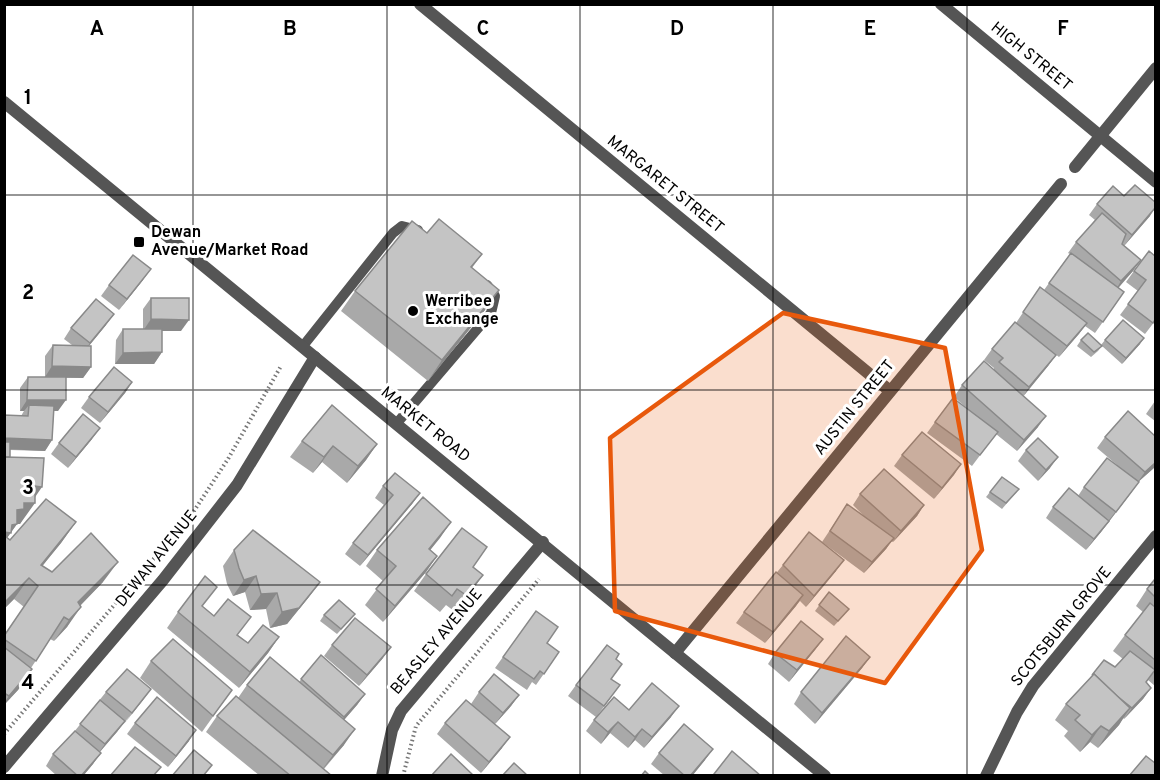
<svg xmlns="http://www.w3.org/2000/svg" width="1160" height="780" font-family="Overpass,sans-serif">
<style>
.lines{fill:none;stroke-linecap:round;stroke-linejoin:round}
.path{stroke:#777;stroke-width:4;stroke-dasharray:1.5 3;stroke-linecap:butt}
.service{stroke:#555;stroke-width:10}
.minor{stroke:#555;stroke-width:12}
.tertiary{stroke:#555;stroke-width:12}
.wall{fill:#a9a9a9}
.shaded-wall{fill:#898989}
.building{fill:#c4c4c4;stroke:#898989;stroke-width:1.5}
.marked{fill:#e8590c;fill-opacity:0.2;stroke:#e8590c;stroke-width:4.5;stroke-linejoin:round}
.grid{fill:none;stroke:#000;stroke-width:1.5;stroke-opacity:0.55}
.poi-dot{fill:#000;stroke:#fff;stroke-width:2}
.labels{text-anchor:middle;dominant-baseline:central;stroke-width:6;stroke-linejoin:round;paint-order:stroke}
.street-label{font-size:16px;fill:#000;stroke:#fff}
.poi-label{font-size:16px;font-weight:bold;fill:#000;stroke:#fff;text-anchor:start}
.grid-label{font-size:20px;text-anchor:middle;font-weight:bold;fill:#000;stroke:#fff;stroke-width:6;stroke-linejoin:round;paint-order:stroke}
</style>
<rect width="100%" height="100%" fill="#fff"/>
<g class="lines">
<g class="path">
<polyline points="4,734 192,514 228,459 281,366"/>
<polyline points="403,776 416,726 539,579"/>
</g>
<g class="service">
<polyline points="303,346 393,233 402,226 418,230"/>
<polyline points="397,423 491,313 495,296 487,285"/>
</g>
<g class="minor">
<polyline points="420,4 890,391"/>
<polyline points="941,4 1156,182"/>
<polyline points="1075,167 1156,68"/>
<polyline points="675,653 1061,184"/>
<polyline points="4,767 163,580 237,485 315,357"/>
<polyline points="382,776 392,730 401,711 543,542"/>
<polyline points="986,776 1017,712 1033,686 1156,536"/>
</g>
<polyline class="tertiary" points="4,102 825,776"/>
</g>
<g class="wall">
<polygon points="1124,196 1150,216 1124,246 1133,271 1118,287 1124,292 1095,333 1085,326 1059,357 1025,331 1056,355 1048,366 1023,396 1038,427 1017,451 996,434 972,466 927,433 935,422 975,415 954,397 962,385 994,370 994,368 984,360 992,349 1016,323 1040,287 1044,290 1070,254 1068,253 1076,242 1095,220 1089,215 1097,204"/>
<polygon points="427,233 482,254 472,268 485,310 428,381 341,311 355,291"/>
<polygon points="1155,256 1155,321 1145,334 1120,315 1138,291 1126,282 1134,271"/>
<polygon points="143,280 119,310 101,296 109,285"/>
<polygon points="151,298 181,331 162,331 162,352 154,364 115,364 116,340 123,329 143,329 143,309"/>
<polygon points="106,325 89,346 91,367 83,378 66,378 58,411 54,411 52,440 45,451 10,450 10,457 35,497 20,524 17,524 7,538 10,540 76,522 61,543 42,566 52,572 103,582 80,606 67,627 54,641 50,639 31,668 32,669 18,690 4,705 4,635 24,607 14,599 4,609 4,415 21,416 24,411 20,411 20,388 28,377 45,377 45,356 53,345 72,345 64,339 71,328"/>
<polygon points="1081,340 1101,345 1105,340 1140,344 1122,364 1102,346 1098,351 1091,357 1077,346"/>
<polygon points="132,382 125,393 100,423 81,408 89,397"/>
<polygon points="1155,401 1155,421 1146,414"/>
<polygon points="1105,437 1155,467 1138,482 1131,493 1101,532 1086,550 1046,518 1053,507 1078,496 1084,487 1117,465 1097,448"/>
<polygon points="92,439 68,468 51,454 59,443"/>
<polygon points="302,441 377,444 366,460 347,483 322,462 313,473 290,457"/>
<polygon points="1026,450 1050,468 1038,481 1018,461"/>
<polygon points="902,455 961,464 934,499 894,466"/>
<polygon points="383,486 420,493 412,504 360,566 345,554 353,543 384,505 375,498"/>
<polygon points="1019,489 1002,509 986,497 990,492"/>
<polygon points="860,494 924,505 917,516 893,542 891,541 886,549 864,573 822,542 840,515 866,518 853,505"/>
<polygon points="451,522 430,550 437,556 426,572 383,622 365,605 383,581 366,566 377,550"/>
<polygon points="234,550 320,582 308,598 287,624 270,628 266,609 250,610 245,592 233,596 227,584 223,566"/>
<polygon points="783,565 836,571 806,607 800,601 765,643 736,623 744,612"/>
<polygon points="473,567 472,591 454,611 446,605 440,612 414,591 426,574"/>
<polygon points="1155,579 1155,686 1148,680 1146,682 1151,688 1143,699 1124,719 1123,718 1119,725 1098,748 1090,742 1080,752 1064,736 1068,731 1055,720 1066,704 1089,679 1104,660 1115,667 1123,659 1113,651 1125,635 1143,612 1136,606 1147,589"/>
<polygon points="829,592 845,614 834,626 815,611"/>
<polygon points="203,607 248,643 279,637 268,653 239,688 167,628 178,612"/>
<polygon points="536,611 547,643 559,652 536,685 532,682 527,690 495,668"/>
<polygon points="324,615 351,619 337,634 320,621"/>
<polygon points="823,639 789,682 768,664 775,653"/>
<polygon points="332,645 383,658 359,686 324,656"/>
<polygon points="321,655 365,694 357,705 344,720 344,745 324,769 332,776 260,776 206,732 217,716 238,698 247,685 299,682"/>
<polygon points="870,657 862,668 815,724 794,704 801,692"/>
<polygon points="616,659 612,679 612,696 597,716 629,710 671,717 644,748 635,740 628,748 610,733 601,744 586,731 596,717 568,696 576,685"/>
<polygon points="151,661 232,690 202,732 140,678"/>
<polygon points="106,692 143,700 100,752 93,764 83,776 57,776 46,766 53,754 74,732"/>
<polygon points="479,692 519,695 511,706 495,724 502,748 481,773 437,734 445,723 471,704"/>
<polygon points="135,723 189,741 168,767 127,734"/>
<polygon points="659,753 705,760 692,776 665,776 651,764"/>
</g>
<g class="shaded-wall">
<polygon points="1155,208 1150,216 1124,246 1132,235"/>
<polygon points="1141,260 1133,271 1114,293 1121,281"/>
<polygon points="151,269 143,280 119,310 127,299"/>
<polygon points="499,290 485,310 428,381 442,360"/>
<polygon points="114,314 106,325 82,354 90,343"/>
<polygon points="151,319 189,320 181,331 143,331"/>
<polygon points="1087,323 1079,334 1059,357 1067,346"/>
<polygon points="1144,338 1140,344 1122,364 1126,358"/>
<polygon points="162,352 154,364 115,364 123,353"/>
<polygon points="1056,355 1048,366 1022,398 1029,387"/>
<polygon points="52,366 91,367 83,378 45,377"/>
<polygon points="132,382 125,393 100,423 108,412"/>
<polygon points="27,400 66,400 58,411 28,411 29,405 24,411 20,411"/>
<polygon points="1046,416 1038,427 1017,451 1024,440"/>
<polygon points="100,428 92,439 68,468 76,457"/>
<polygon points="4,438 52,440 45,451 4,449"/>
<polygon points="377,444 366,460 347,483 358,466"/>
<polygon points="333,446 322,462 313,473 324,457"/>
<polygon points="1058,457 1050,468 1038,481 1046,470"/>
<polygon points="1155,463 1155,467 1137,483 1145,472"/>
<polygon points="961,464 954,475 934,499 942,488"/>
<polygon points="1139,482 1101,532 1086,550 1094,539"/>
<polygon points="35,486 42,487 31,503 35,503 20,524 14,524 17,524 4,542 4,532 17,510"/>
<polygon points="420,493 412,504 360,566 368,555"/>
<polygon points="924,505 917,516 893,542 901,531"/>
<polygon points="76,522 61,543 31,580 41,565"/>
<polygon points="451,522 440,538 418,565 429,549"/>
<polygon points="894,538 886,549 864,573 872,562"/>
<polygon points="437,556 426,572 383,622 395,606"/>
<polygon points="844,560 836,571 806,607 814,596"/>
<polygon points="118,562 103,582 67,619 78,602"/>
<polygon points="483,575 472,591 454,611 466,595"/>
<polygon points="256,576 245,592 233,596 244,580"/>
<polygon points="29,578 14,599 4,609 4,603"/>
<polygon points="320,582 308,598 287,624 270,628 282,612"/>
<polygon points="277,593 266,609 250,610 261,594"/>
<polygon points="803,595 796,606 765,643 773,632"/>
<polygon points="81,607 67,627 54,641 69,620"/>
<polygon points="279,637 268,653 239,688 250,672"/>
<polygon points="823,639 815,650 789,682 797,670"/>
<polygon points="391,647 383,658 359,686 367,675"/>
<polygon points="870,657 862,668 815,724 822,713"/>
<polygon points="32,669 18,690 4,705 4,703 9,696"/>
<polygon points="1151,688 1143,699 1124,719 1132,708"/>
<polygon points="151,689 143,700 124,724 132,713"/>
<polygon points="365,694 357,705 337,728 344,717"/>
<polygon points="519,695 511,706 495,724 503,713"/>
<polygon points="679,706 671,717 644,748 652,737"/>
<polygon points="1130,708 1119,725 1098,748 1109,731"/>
<polygon points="125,721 117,732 97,755 105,744"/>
<polygon points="618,722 610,733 601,744 608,732"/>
<polygon points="1101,726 1090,742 1080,752 1092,735"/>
<polygon points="355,729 344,745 321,771 333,755"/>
<polygon points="642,729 635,740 628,748 635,737"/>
<polygon points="196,730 189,741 168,767 176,756"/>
<polygon points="510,737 502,748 481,773 489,762"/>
<polygon points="713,749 705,760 692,776 690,776"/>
<polygon points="101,753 93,764 83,776 81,776"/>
</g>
<g class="building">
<polygon points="1135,185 1155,202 1155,208 1132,235 1097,204 1113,186 1124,196"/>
<polygon points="1102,213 1126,234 1122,244 1141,260 1121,281 1076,242"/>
<polygon points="439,219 482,254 471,267 499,290 442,360 355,291 412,221 427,233"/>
<polygon points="1149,251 1155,256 1155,320 1153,323 1128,304 1146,280 1134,271"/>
<polygon points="1071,253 1124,292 1103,322 1049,283"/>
<polygon points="133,255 151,269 127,299 109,285"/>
<polygon points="1040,287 1087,323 1067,346 1023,312"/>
<polygon points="151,298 189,298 189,320 151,319"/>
<polygon points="96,299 114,314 90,343 71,328"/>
<polygon points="1123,320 1144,338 1126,358 1105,340"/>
<polygon points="1015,322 1056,355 1029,387 999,362 1003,358 992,349"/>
<polygon points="123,329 162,329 162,352 123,353"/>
<polygon points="1088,333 1102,346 1094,352 1081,340"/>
<polygon points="53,345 91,346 91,367 52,366"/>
<polygon points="984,361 1046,416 1024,440 962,385"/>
<polygon points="114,367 132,382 108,412 89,397"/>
<polygon points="28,377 66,377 66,400 27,400"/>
<polygon points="953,398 998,432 980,455 935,422"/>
<polygon points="29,405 54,406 52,440 4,438 4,415 28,416"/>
<polygon points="332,405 377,444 358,466 333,446 324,457 302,441"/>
<polygon points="1128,411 1155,436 1155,463 1145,472 1105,437"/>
<polygon points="83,414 100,428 76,457 59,443"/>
<polygon points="922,432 961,464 942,488 902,455"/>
<polygon points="1038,438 1058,457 1046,470 1026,450"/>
<rect x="4" y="442" width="6" height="15"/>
<polygon points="4,457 44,458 42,487 35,486 35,503 24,503 24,509 17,510 17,524 12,525 11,533 4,532"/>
<polygon points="1107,458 1139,482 1116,512 1084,487"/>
<polygon points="884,469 924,505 901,531 860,494"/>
<polygon points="395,473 420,493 368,555 353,543 393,495 383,486"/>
<polygon points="1002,477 1019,489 1006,503 990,492"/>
<polygon points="1069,488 1109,521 1094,539 1053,507"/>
<polygon points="423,497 451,522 429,549 437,556 395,606 376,589 396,566 377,550"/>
<polygon points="46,499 76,522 41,565 52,572 91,533 118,562 78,602 81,607 69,620 64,617 36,661 4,639 4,636 38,586 29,578 4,603 4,533 5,536 10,540"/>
<polygon points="847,504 894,538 872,562 830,531"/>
<polygon points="462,528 487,547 473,567 483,575 466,595 457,589 452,596 426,574"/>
<polygon points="253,530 320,582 299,608 282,612 277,593 261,594 256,576 244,580 239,568 234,550"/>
<polygon points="809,532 844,560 814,596 783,565"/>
<polygon points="776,572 803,595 773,632 744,612"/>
<polygon points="205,576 217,587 202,606 214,616 228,599 251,617 237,635 248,643 263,625 279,637 250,672 178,612"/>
<polygon points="1155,579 1155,597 1147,589"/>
<polygon points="829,592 849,609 838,621 819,605"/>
<polygon points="339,600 355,614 341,629 324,615"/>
<polygon points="1150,603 1155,607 1155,660 1125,635"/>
<polygon points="536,611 558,627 547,643 559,652 544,674 540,671 534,679 503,657"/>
<polygon points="355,618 391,647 367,675 332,645"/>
<polygon points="801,621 823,639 797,670 775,653"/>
<polygon points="846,636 870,657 822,713 801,692"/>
<polygon points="173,639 232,690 213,716 151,661"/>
<polygon points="607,645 619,654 616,659 622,664 611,679 620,685 604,706 576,685"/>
<polygon points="4,647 32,669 9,696 4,693"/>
<polygon points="1130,651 1155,670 1146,682 1151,688 1132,708 1117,696 1094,674 1092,675 1104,660 1115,667"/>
<polygon points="321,655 365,694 344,717 301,679"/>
<polygon points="270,657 355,729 333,755 247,685"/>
<polygon points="127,669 151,689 132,713 106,692"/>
<polygon points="494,674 519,695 503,713 479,692"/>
<polygon points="1094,674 1130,708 1109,731 1101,726 1092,735 1075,720 1080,715 1066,704"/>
<polygon points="652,683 679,706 652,737 642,729 635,737 618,722 608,732 594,720 614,697 629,710"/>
<polygon points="236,696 332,776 291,776 217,716"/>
<polygon points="157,697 196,730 176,756 135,723"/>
<polygon points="100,700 125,721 105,744 80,724"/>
<polygon points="466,700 510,737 489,762 445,723"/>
<polygon points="684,724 713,749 690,776 685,776 659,753"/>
<polygon points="75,731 101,753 81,776 78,776 53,754"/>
<polygon points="135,747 161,767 153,776 110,776"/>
<polygon points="194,750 212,765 203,776 172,776"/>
<polygon points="732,751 761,776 716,776 714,774"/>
<polygon points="451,754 474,776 431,776"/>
<polygon points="1146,756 1155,763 1155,776 1129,776"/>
<polygon points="514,763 528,776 502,776"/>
<polygon points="645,771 650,776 641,776"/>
</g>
<path class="marked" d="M783 313 945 348 982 550 885 683 615 611 610 438Z"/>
<path class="grid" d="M193 4V776M387 4V776M580 4V776M773 4V776M967 4V776M4 195H1156M4 390H1156M4 585H1156"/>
<g class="poi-dot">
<rect x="133" y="236" width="12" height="12" rx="3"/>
<circle cx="413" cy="311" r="6"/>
</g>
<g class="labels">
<g class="street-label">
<text transform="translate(1031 57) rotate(39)">HIGH STREET</text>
<text transform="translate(665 185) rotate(39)">MARGARET STREET</text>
<text transform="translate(855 408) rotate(-51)">AUSTIN STREET</text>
<text transform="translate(425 425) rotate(39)">MARKET ROAD</text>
<text transform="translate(157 559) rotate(-51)">DEWAN AVENUE</text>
<text transform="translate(1062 627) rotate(-51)">SCOTSBURN GROVE</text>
<text transform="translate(437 642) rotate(-50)">BEASLEY AVENUE</text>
</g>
<g class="poi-label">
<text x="151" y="233">Dewan<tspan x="151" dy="18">Avenue/Market Road</tspan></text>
<text x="425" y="302">Werribee<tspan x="425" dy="18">Exchange</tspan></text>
</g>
</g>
<g class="grid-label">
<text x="97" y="35">A</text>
<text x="290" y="35">B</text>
<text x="483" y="35">C</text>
<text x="677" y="35">D</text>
<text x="870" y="35">E</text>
<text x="1063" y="35">F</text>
<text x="28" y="104">1</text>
<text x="28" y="299">2</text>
<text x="28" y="494">3</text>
<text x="28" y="689">4</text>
</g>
<rect width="1160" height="780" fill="none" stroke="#000000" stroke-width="12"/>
</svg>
